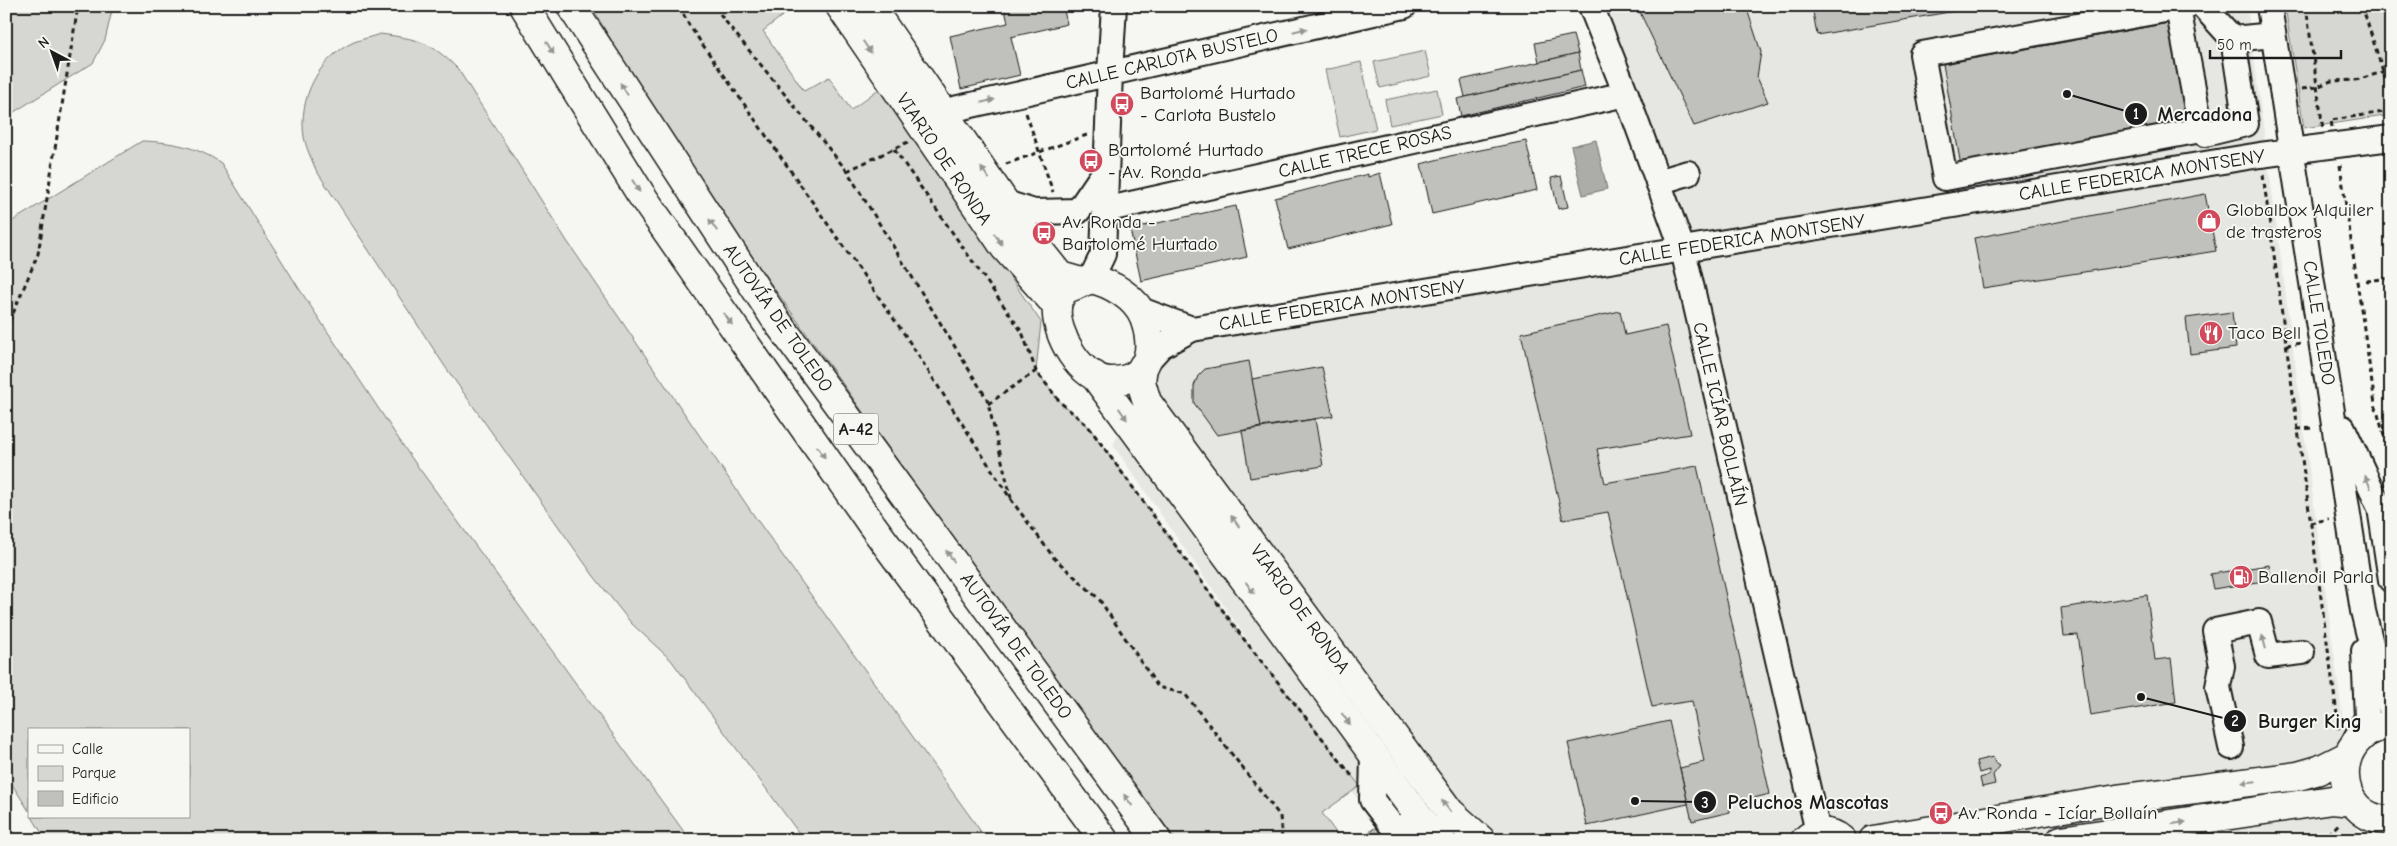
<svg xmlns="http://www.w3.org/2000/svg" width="2397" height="846" font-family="'Comic Neue',sans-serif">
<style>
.built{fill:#e6e6e2}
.green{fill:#d6d6d2;stroke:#797977}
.water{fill:#acaca9;stroke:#727271}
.building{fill:#c0c0bd;stroke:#1c1c1c}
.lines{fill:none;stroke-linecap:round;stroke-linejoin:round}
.minor-casing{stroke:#1c1c1c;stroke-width:28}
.major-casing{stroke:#1c1c1c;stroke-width:31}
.highway-casing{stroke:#1c1c1c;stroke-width:31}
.path{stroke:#1c1c1c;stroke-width:3;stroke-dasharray:5 4;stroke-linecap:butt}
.minor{stroke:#f6f6f2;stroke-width:24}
.major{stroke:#f6f6f2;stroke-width:28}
.highway{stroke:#f6f6f2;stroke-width:28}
.oneway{fill:#949492}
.labels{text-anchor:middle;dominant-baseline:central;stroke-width:4;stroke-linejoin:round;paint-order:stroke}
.shield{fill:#f6f6f2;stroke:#5d5d5c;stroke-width:1}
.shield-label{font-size:18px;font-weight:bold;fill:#1c1c1c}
.street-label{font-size:19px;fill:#1c1c1c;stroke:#f6f6f2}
.poi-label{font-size:19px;fill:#1c1c1c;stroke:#f6f6f2;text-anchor:start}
.leader{fill:none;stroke:#1c1c1c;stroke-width:2}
.callout-dot{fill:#1c1c1c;stroke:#f6f6f2;stroke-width:2}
.mark-label{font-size:15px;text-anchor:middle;font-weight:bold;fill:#fff}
.callout-label{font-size:20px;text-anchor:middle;font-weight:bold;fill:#1c1c1c;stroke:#f6f6f2;stroke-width:4;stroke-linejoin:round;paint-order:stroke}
</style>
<rect width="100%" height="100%" fill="#f6f6f2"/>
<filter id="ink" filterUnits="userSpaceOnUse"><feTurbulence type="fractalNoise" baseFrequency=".02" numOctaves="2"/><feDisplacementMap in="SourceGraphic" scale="10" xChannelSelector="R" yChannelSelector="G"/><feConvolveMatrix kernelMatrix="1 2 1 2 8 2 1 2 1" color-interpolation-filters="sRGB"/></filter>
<g filter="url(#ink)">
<polygon class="built" points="1599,6 2247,6 2359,840 1386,840 1113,445 1166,343 1691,260"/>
<g class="green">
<polygon points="6,6 113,6 105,40 93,63 6,117"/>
<polygon points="591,6 783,6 787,12 763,31 804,91 829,77 851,110 880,88 1041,322 1036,371 1061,403 1088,426 1243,638 1360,786 1322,813 1341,840 1176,840 1009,616 736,235 627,67"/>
<polygon points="2285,6 2391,6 2391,115 2304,128"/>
<path d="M380 34C418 39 430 41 458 69L567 241 755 517 987 840H804L671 660 631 623 593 575 446 368 316 170C312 160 306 148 304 137 298 99 318 58 354 42 362 39 371 37 380 34Z"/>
<polygon points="1425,51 1431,76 1380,88 1374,62"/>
<polygon points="1361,62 1376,129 1340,137 1325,70"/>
<polygon points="1437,89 1442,114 1390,125 1385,100"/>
<path d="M142 141C171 142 196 146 221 163L298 287 408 453 690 840H46L32 817H189V730H29V811L6 775V225Z"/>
</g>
<polygon class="water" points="1596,140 1607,189 1583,195 1571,146"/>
<g class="building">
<polygon points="1004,6 1063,6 1067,24 1011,37 1020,75 961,89 950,36 1008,23"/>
<polygon points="1637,6 1746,6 1761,52 1757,77 1768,102 1694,126"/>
<polygon points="1812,6 1978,6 1978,7 1817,35"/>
<polygon points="1978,6 2008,6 1979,11"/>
<polygon points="2174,22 2192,124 1961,166 1943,64"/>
<polygon points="1573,35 1578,53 1539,62 1535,43"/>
<polygon points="1578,53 1581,70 1465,97 1461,80"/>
<polygon points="1581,70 1585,87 1461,116 1457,99"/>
<polygon points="1526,141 1537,190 1432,214 1421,164 1450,156"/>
<polygon points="1380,173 1392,224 1288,249 1275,198 1368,174 1368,177"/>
<polygon points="1561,176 1568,207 1558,209 1551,178"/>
<polygon points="2205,194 2216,251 1983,288 1974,238"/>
<polygon points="1236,206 1247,257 1141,281 1130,229"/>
<polygon points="1620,311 1625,335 1666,326 1690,434 1597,449 1605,483 1697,466 1770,794 1729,804 1730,812 1692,821 1680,768 1704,762 1692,701 1652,707 1608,512 1563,520 1521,333"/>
<polygon points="2232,312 2236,348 2190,354 2186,318"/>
<polygon points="1249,361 1261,427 1217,435 1194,403 1194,386 1198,376 1205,369"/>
<polygon points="1322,367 1333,416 1261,427 1252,379"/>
<polygon points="1315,419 1323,466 1250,478 1242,431"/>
<polygon points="2269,565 2271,580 2213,589 2210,574"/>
<polygon points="2147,595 2155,660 2171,658 2176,702 2090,716 2078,635 2064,636 2061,608"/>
<polygon points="1669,721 1688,804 1587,826 1568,743"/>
<polygon points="1993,757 1995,763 2000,766 1993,775 1995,784 1982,787 1980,778 1989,775 1989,770 1979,773 1976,761"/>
<polygon points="1381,823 1390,836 1384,840 1359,840"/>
</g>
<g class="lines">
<g class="minor-casing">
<g id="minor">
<polyline points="1591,6 1626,94 1683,250 1818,832"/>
<polyline points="2187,6 1922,54 1945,178 2201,130 2205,134 2246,124 2233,39 2203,6"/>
<polyline points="2269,6 2363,611 2376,664 2391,709"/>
<polyline points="2178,8 2201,130"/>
<polyline points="2233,39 2273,35"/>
<polyline points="941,112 1404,6"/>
<polyline points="1658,182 1688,173"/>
<polyline points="1006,203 1034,212 1078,211 1106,170"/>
<polyline points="1104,210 1626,94"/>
<polyline points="1091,279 1103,254 1110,73 1114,6"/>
<polyline points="1141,310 1192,329"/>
<polyline points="1149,359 1161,346 1192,329 2260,155 2391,138"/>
<polyline points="2343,428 2380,508 2391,580"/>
<polyline points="2354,742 2367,717 2364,651"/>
<polyline points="2231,747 2218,687 2222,666 2215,631 2259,622 2268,656 2302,652"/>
<polyline points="1373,755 1372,800 1392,826 1432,832"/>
</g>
</g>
<g class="major-casing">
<g id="major">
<polyline points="840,6 1005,248 1057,306"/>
<polyline points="870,6 1028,236 1060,276 1081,282"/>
<path d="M1091 279C1111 283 1136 298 1144 318 1155 348 1151 381 1111 381 1081 381 1054 333 1057 307 1057 301 1062 295 1064 290Z"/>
<polyline points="1143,366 1141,382 1147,402 1450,812 1481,840"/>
<polyline points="1094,375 1425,825 1441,840"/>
<path d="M2391 725C2327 731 2332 822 2391 820"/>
<path d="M1805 840C1815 830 1831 830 1842 840"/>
<polyline points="1873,840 2117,799 2298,776 2319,770 2347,756"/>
<polyline points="2061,840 2332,800 2353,802"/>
</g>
</g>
<g class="highway-casing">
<g id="highway">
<polyline points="524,6 640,193 700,279 872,525 1104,840"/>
<polyline points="571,6 776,320 1157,840"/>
</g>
</g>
<g class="path">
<polyline points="679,6 689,25 905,335 1012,501 1054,558 1099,599 1158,687 1185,694 1280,816 1282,840"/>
<polyline points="716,6 722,17 847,171 987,399 1011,498"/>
<polyline points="2306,6 2323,129"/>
<polyline points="2362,6 2391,96"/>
<polyline points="2302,89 2317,87 2331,81 2356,80 2383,72 2391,72"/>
<polyline points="1026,113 1053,192"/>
<polyline points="2332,127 2331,120 2391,111"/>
<polyline points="894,149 1022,332 1036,371 1061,403 1088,426 1243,638 1352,776"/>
<polyline points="1006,164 1087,135"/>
<polyline points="2340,165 2375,404 2391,460"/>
<polyline points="847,171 908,142"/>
<polyline points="2263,175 2339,729"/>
<polyline points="2366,281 2391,278"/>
<polyline points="6,330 38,254 78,6"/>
<polyline points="2286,345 2303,343"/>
<polyline points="988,404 1036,371"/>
<polyline points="2297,429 2314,428"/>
<polyline points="2310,523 2329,519"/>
<polyline points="2353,833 2357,840"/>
<polyline points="2321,840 2339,824"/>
</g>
<use href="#minor" class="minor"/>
<use href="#major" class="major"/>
<use href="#highway" class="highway"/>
</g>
<defs><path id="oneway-solid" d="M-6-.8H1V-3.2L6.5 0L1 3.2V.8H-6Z" transform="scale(1.25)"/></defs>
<g class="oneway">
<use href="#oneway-solid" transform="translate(1300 30) rotate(-13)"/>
<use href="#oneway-solid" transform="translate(867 47) rotate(56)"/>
<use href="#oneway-solid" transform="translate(550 48) rotate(58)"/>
<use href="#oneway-solid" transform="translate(624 89) rotate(-122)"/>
<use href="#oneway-solid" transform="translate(988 101) rotate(-13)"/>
<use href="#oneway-solid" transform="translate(985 173) rotate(-126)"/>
<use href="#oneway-solid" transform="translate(636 186) rotate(58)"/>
<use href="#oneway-solid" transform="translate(713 225) rotate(-124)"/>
<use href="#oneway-solid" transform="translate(998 239) rotate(56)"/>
<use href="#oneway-solid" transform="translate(728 319) rotate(55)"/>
<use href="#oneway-solid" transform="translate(1123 414) rotate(55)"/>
<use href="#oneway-solid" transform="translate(821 452) rotate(55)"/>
<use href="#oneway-solid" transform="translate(2368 482) rotate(-114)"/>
<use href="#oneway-solid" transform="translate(1235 521) rotate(-126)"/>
<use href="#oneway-solid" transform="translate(950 556) rotate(-126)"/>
<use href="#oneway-solid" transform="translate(1250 588) rotate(54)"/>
<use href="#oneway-solid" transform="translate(2264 642) rotate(-105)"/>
<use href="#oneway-solid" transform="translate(1346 719) rotate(53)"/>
<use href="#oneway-solid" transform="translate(2249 782) rotate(174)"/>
<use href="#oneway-solid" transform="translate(1128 800) rotate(-126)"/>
<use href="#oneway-solid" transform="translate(1446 806) rotate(-127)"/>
<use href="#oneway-solid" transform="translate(2179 823) rotate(-9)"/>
</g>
</g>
<defs>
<g id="bus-disc" transform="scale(1.25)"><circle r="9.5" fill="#d1495b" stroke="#f6f6f2"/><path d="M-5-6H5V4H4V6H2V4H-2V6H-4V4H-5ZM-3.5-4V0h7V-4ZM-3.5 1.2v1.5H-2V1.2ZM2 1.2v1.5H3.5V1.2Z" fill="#fff"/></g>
<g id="shop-disc" transform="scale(1.25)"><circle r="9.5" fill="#d1495b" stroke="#f6f6f2"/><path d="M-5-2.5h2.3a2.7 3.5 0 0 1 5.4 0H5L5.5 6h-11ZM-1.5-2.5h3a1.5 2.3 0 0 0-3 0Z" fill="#fff"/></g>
<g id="restaurant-disc" transform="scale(1.25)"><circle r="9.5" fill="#d1495b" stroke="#f6f6f2"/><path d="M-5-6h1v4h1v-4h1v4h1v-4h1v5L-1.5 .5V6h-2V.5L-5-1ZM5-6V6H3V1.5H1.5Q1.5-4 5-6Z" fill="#fff"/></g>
<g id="fuel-disc" transform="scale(1.25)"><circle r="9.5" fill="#d1495b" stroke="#f6f6f2"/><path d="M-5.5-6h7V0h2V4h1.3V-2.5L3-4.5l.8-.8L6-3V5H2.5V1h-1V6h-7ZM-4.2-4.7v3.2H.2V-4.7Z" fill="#fff"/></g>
</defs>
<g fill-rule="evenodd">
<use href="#bus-disc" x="1122" y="104"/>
<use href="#bus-disc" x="1091" y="161"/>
<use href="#shop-disc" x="2209" y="221"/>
<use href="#bus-disc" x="1044" y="233"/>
<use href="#restaurant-disc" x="2211" y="333"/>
<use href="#fuel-disc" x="2241" y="577"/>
<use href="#bus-disc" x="1941" y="813"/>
</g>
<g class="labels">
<rect class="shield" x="833.5" y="413.5" width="45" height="31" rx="4"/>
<g class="shield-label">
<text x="856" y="429">A-42</text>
</g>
<g class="street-label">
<text transform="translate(1172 59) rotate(-13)">CALLE CARLOTA BUSTELO</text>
<text transform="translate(1365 152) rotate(-13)">CALLE TRECE ROSAS</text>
<text transform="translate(944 159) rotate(56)">VIARIO DE RONDA</text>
<text transform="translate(2142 175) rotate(-9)">CALLE FEDERICA MONTSENY</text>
<text transform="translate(1742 240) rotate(-9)">CALLE FEDERICA MONTSENY</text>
<text transform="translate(1342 305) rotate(-9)">CALLE FEDERICA MONTSENY</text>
<text transform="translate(778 318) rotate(55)">AUTOVÍA DE TOLEDO</text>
<text transform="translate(2319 323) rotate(81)">CALLE TOLEDO</text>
<text transform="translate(1720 414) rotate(77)">CALLE ICÍAR BOLLAÍN</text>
<text transform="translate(1300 609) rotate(54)">VIARIO DE RONDA</text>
<text transform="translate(1016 646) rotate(54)">AUTOVÍA DE TOLEDO</text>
</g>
<g class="poi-label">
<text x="1140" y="93">Bartolomé Hurtado<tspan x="1140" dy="22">- Carlota Bustelo</tspan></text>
<text x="1108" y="150">Bartolomé Hurtado<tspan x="1108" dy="22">- Av. Ronda</tspan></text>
<text x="2226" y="210">Globalbox Alquiler<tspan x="2226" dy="22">de trasteros</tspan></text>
<text x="1062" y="222">Av. Ronda -<tspan x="1062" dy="22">Bartolomé Hurtado</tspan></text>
<text x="2228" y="333">Taco Bell</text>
<text x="2258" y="577">Ballenoil Parla</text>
<text x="1958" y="813">Av. Ronda - Icíar Bollaín</text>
</g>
</g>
<path class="leader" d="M2067 94L2136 114M2141 697L2235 721M1635 801L1705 802"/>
<g class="callout-dot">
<circle cx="2067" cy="94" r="5"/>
<circle cx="2141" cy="697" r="5"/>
<circle cx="1635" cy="801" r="5"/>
<circle cx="2136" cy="114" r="12"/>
<circle cx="2235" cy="721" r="12"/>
<circle cx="1705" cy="802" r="12"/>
</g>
<g class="mark-label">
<text x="2136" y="119">1</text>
<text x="2235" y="726">2</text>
<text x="1705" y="808">3</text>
</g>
<g class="callout-label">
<text x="2205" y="121">Mercadona</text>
<text x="2310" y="728">Burger King</text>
<text x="1808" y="809">Peluchos Mascotas</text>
</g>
<rect width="2397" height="846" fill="none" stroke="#f6f6f2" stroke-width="25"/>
<rect x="12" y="12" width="2372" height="821" fill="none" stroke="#1c1c1c" stroke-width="2" filter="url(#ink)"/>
<rect x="28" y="728" width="162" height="90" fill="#f6f6f2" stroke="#9f9f9c"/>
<rect x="38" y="745" width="25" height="8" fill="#f6f6f2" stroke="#9f9f9c"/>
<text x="72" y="754" font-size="15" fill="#1c1c1c">Calle</text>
<rect x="38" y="766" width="25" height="15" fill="#d6d6d2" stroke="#9f9f9c"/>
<text x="72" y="778" font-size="15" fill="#1c1c1c">Parque</text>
<rect x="38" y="791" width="25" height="15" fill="#c0c0bd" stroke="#9f9f9c"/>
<text x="72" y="804" font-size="15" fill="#1c1c1c">Edificio</text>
<g transform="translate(52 52) rotate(319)" stroke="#f6f6f2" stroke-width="4" paint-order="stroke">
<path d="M0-4L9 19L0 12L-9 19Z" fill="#1c1c1c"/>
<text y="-8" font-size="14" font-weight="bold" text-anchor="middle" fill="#1c1c1c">N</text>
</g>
<path d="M2210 50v8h131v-8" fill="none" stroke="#1c1c1c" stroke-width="2.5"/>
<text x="2217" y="50" font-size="15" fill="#1c1c1c" stroke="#f6f6f2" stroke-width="4" paint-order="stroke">50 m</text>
</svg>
